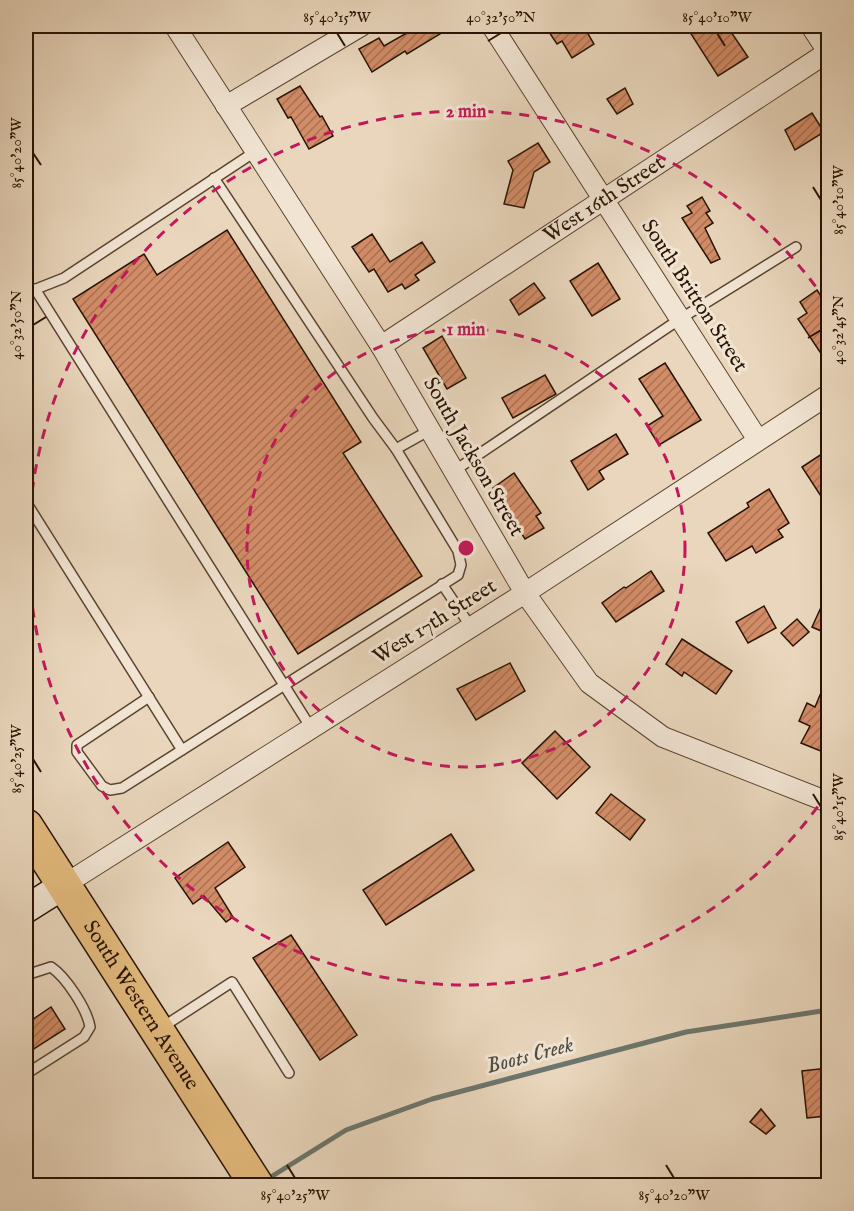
<svg xmlns="http://www.w3.org/2000/svg" width="854" height="1211" font-family="'IM FELL English',serif">
<style>
.lines{fill:none;stroke-linecap:round;stroke-linejoin:round}
.stream{stroke:#6c766d;stroke-width:5}
.building{fill:url(#building-hatch);stroke:#291402;stroke-width:1.5}
.lane-casing{stroke:#594430;stroke-width:12}
.street-casing{stroke:#594430;stroke-width:22}
.secondary-casing{stroke:#291402;stroke-width:30}
.highway-casing{stroke:#291402;stroke-width:36}
.lane{stroke:#f1e4d3;stroke-width:9}
.street{stroke:#f1e4d3;stroke-width:20}
.secondary{stroke:#f1e4d3;stroke-width:27}
.highway{stroke:#e4bb7e;stroke-width:33}
.ticks{fill:none;stroke:#291402;stroke-width:2}
.ring{fill:none;stroke:#c2185b;stroke-width:3;stroke-dasharray:10 8}
.labels{text-anchor:middle;dominant-baseline:central;stroke-width:6;stroke-linejoin:round;paint-order:stroke}
.street-label{font-size:21px;fill:#291402;stroke:#f1e4d3}
.water-label{font-size:22px;font-style:italic;fill:#504d41;stroke:#f1e4d3}
.centre{fill:#c2185b;stroke:#f1e4d3;stroke-width:3}
.ring-label{font-size:18px;text-anchor:middle;font-weight:bold;fill:#c2185b;stroke:#f1e4d3;stroke-width:6;stroke-linejoin:round;paint-order:stroke}
.neatline{fill:none;stroke:#291402;stroke-width:2}
.ticks-label{font-size:15px;text-anchor:middle;fill:#291402}
</style>
<defs>
<pattern id="building-hatch" width="6" height="6" patternUnits="userSpaceOnUse" patternTransform="scale(1.5)"><rect width="6" height="6" fill="#d28c67"/><path d="M-1 1l2-2M0 6l6-6M5 7l2-2" fill="none" stroke="#aa7153"/></pattern>
</defs>
<rect width="100%" height="100%" fill="#e9d6bc"/>
<filter id="stains"><feTurbulence type="fractalNoise" baseFrequency=".00333" numOctaves="4"/><feColorMatrix values="0 0 0 0 .2 0 0 0 0 .09 0 0 0 0 .02 0 0 0 .5 -.17"/></filter>
<radialGradient id="worn" r=".72"><stop offset=".6" stop-color="#630" stop-opacity="0"/><stop offset="1" stop-color="#630" stop-opacity=".3"/></radialGradient>
<g class="lines">
<polyline class="stream" points="266,1180 346,1130 432,1099 686,1032 828,1010"/>
</g>
<g class="building">
<polygon points="419,26 453,26 407,54 405,51 372,72 359,49 379,38 384,46"/>
<polygon points="545,26 586,26 584,27 594,44 572,58 562,41 557,44"/>
<polygon points="686,26 727,26 748,57 718,76"/>
<polygon points="300,86 320,117 322,116 333,136 309,149 291,117 288,118 277,99"/>
<polygon points="625,88 633,104 617,114 607,99"/>
<polygon points="812,113 824,132 795,150 785,130"/>
<polygon points="538,143 550,162 534,172 524,208 504,204 513,170 508,161"/>
<polygon points="702,197 710,211 706,213 713,223 705,228 720,259 711,263 682,218 692,213 687,206"/>
<polygon points="227,230 361,442 343,453 422,576 298,654 73,299 144,254 157,275"/>
<polygon points="372,234 390,262 422,242 435,262 415,275 419,280 405,289 402,284 388,292 374,269 369,272 352,247"/>
<polygon points="598,263 620,299 592,316 570,281"/>
<polygon points="534,283 545,298 519,315 510,300"/>
<polygon points="817,290 828,307 828,364 798,319 807,313 800,302"/>
<polygon points="442,336 466,378 447,389 423,348"/>
<polygon points="665,363 701,420 659,445 647,426 663,416 639,379"/>
<polygon points="545,375 556,394 513,418 502,398"/>
<polygon points="616,434 628,454 599,471 604,479 588,490 571,461"/>
<polygon points="828,450 828,507 802,467"/>
<polygon points="514,473 541,513 536,516 544,528 525,539 493,488"/>
<polygon points="769,489 789,523 778,530 783,537 756,553 752,546 726,561 708,533 749,507 747,503"/>
<polygon points="651,571 664,591 616,622 602,603 624,587 626,588"/>
<polygon points="828,592 828,634 812,627"/>
<polygon points="764,606 776,628 748,643 736,622"/>
<polygon points="797,619 809,632 793,646 781,633"/>
<polygon points="682,639 732,671 716,694 684,672 682,676 666,664"/>
<polygon points="510,663 525,691 476,720 457,689"/>
<polygon points="828,676 828,754 801,743 810,726 799,721 807,703 815,707"/>
<polygon points="555,731 590,767 557,799 522,763"/>
<polygon points="611,794 645,820 630,840 596,813"/>
<polygon points="451,834 474,870 386,925 363,890"/>
<polygon points="228,842 245,867 215,888 233,917 226,922 204,896 193,904 175,878"/>
<polygon points="291,935 357,1035 320,1060 253,958"/>
<polygon points="51,1007 65,1029 26,1054 26,1024"/>
<polygon points="828,1068 828,1116 807,1118 802,1071"/>
<polygon points="761,1109 775,1126 766,1134 750,1122"/>
</g>
<g class="lines">
<g class="lane-casing">
<g id="lane">
<polyline points="214,178 373,418 396,449"/>
<polyline points="35,289 311,728"/>
<polyline points="26,293 64,278 256,151"/>
<polyline points="454,471 680,319 796,247"/>
<polyline points="26,502 182,750"/>
<polyline points="442,584 471,627"/>
<polyline points="149,697 77,745 77,752 102,786 110,790 122,788 458,575 461,565 458,551 396,449 430,430"/>
<path d="M26 975 51 967C66 977 87 1009 90 1027L84 1037 26 1074"/>
<polyline points="161,1028 232,982 289,1073"/>
</g>
</g>
<g class="street-casing">
<g id="street">
<polyline points="175,26 381,346 525,593 589,683 663,737 828,802"/>
<polyline points="492,26 758,440"/>
<polyline points="811,26 828,52"/>
<polyline points="226,106 361,26"/>
<path id="s1" d="M381 346 828 52"/>
<polyline points="64,885 525,593 828,395"/>
</g>
</g>
<g class="secondary-casing">
<polyline id="secondary" points="26,909 64,885"/>
</g>
<g class="highway-casing">
<g id="highway">
<path id="s2" d="M26 826 257 1186"/>
</g>
</g>
<use href="#lane" class="lane"/>
<use href="#street" class="street"/>
<use href="#secondary" class="secondary"/>
<use href="#highway" class="highway"/>
</g>
<path class="ticks" d="M337 33 345 46M717 33 725 46M488 41 501 33M33 153 41 165M813 187 821 200M33 325 46 317M808 338 821 330M33 759 41 772M813 794 821 807M287 1165 295 1178M666 1165 674 1178"/>
<g class="ring">
<circle cx="466" cy="548" r="219"/>
<path d="M828 792A437 437 0 1 1 828 304"/>
</g>
<g class="labels">
<g class="street-label">
<text stroke="none"><textPath href="#s1" startOffset="267">West 16th Street</textPath></text>
<text transform="translate(694 296) rotate(57)">South Britton Street</text>
<text transform="translate(473 457) rotate(60)">South Jackson Street</text>
<text transform="translate(435 622) rotate(-32)">West 17th Street</text>
<text stroke="none"><textPath href="#s2" startOffset="213">South Western Avenue</textPath></text>
</g>
<g class="water-label">
<text transform="translate(530 1056) rotate(-15)">Boots Creek</text>
</g>
</g>
<circle cx="466" cy="548" r="9" class="centre"/>
<g class="ring-label">
<text x="466" y="117">2 min</text>
<text x="466" y="335">1 min</text>
</g>
<rect width="854" height="1211" fill="none" stroke="#e9d6bc" stroke-width="66"/>
<rect x="33" y="33" width="788" height="1145" class="neatline"/>
<g class="ticks-label">
<text x="337" y="22">85°40'15"W</text>
<text x="501" y="22">40°32'50"N</text>
<text x="717" y="22">85°40'10"W</text>
<text transform="translate(16 153) rotate(-90)" y="5">85°40'20"W</text>
<text transform="translate(838 200) rotate(-90)" y="5">85°40'10"W</text>
<text transform="translate(16 325) rotate(-90)" y="5">40°32'50"N</text>
<text transform="translate(838 330) rotate(-90)" y="5">40°32'45"N</text>
<text transform="translate(16 759) rotate(-90)" y="5">85°40'25"W</text>
<text transform="translate(838 807) rotate(-90)" y="5">85°40'15"W</text>
<text x="295" y="1200">85°40'25"W</text>
<text x="674" y="1200">85°40'20"W</text>
</g>
<rect width="100%" height="100%" filter="url(#stains)"/>
<rect width="100%" height="100%" fill="url(#worn)"/>
</svg>
